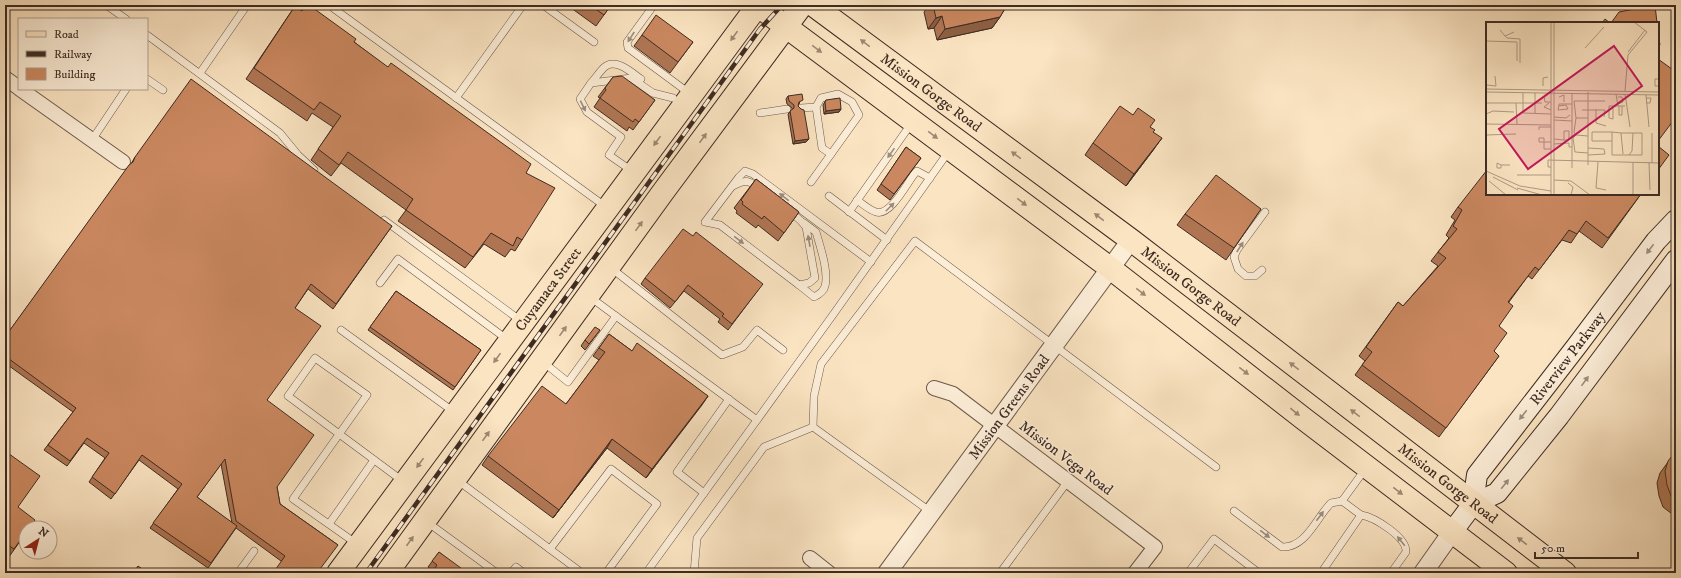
<svg xmlns="http://www.w3.org/2000/svg" width="1681" height="578" font-family="'IM FELL DW Pica',serif">
<style>
.lines{fill:none;stroke-linecap:round;stroke-linejoin:round}
.service-casing{stroke:#6c594b;stroke-width:8}
.minor-casing{stroke:#6c594b;stroke-width:16}
.tertiary-casing{stroke:#6c594b;stroke-width:20}
.secondary-casing{stroke:#3d2b23;stroke-width:22}
.primary-casing{stroke:#3d2b23;stroke-width:24}
.service{stroke:#fcedd7;stroke-width:7}
.minor{stroke:#fcedd7;stroke-width:14}
.tertiary{stroke:#fcedd7;stroke-width:18}
.secondary{stroke:#fcedd7;stroke-width:20}
.primary{stroke:#fbe4c2;stroke-width:22}
.rail-casing{stroke:#3d2b23;stroke-width:4.5}
.rail{stroke:#fcedd7;stroke-width:3;stroke-dasharray:9;stroke-linecap:butt}
.wall{fill:#af7553;stroke:#3d2b23;fill-rule:evenodd}
.shaded-wall{fill:#8e5f43;stroke:#3d2b23}
.building{fill:#cb8860;stroke:#3d2b23}
.oneway{fill:#9c8872}
.oneway2{fill:#9c8c7d}
.labels{text-anchor:middle;dominant-baseline:central;stroke-width:3;stroke-linejoin:round;paint-order:stroke}
.street-label{font-size:15px;fill:#3d2b23;stroke:#fcedd7}
.inset-road{fill:none;stroke:#af9a82;stroke-width:1}
.view{fill:#c2185b;fill-opacity:0.15;stroke:#c2185b;stroke-width:2}
.inset-edge{fill:none;stroke:#3d2b23;stroke-width:2}
</style>
<rect width="100%" height="100%" fill="#fbe4c2"/>
<filter id="stains"><feTurbulence type="fractalNoise" baseFrequency=".005" numOctaves="4"/><feColorMatrix values="0 0 0 0 .2 0 0 0 0 .09 0 0 0 0 .02 0 0 0 .5 -.17"/></filter>
<radialGradient id="worn" r=".72"><stop offset=".6" stop-color="#630" stop-opacity="0"/><stop offset="1" stop-color="#630" stop-opacity=".3"/></radialGradient>
<g class="lines">
<g class="service-casing">
<g id="service">
<polyline points="106,5 126,19"/>
<polyline points="336,5 333,8 606,207"/>
<polyline points="543,5 594,42"/>
<polyline points="654,5 627,42 628,48 689,93"/>
<polyline points="147,35 280,133 298,155 314,170"/>
<polyline points="200,73 247,5"/>
<polyline points="147,79 163,90"/>
<path d="M591 83C596 78 601 69 606 66 618 59 632 73 641 79"/>
<polyline points="456,98 523,5"/>
<polyline points="816,107 822,148 831,154"/>
<polyline points="801,108 816,107 821,98 838,94 852,102 859,115 811,182"/>
<polyline points="760,113 787,109"/>
<polyline points="92,140 126,89"/>
<polyline points="632,171 609,155 621,137 587,112 580,99 591,83 631,78 653,93 673,98"/>
<path d="M733 186C746 179 748 180 760 189"/>
<polyline points="829,196 887,240"/>
<path d="M857 200C863 204 869 210 876 212 890 217 907 183 915 173L917 171 930 178"/>
<polyline points="789,211 800,220 806,227 815,278 809,283 799,285 720,225 705,222 739,177 745,171 753,174 871,262"/>
<polyline points="849,212 911,124"/>
<polyline points="384,220 521,321"/>
<polyline points="611,268 722,355 743,347 757,330 783,350"/>
<polyline points="1262,270 1255,276 1246,276 1238,269 1234,257 1237,250 1265,212"/>
<polyline points="380,283 398,259 508,340"/>
<path d="M799 285 814 297C818 295 824 291 825 286 829 272 820 246 816 232L804 223"/>
<polyline points="590,297 757,420 835,312 949,151"/>
<polyline points="341,330 454,412"/>
<polyline points="543,362 568,382 616,316"/>
<polyline points="457,480 582,573"/>
<polyline points="704,493 677,472 729,399"/>
<path d="M1234 511 1282 547C1306 548 1316 518 1331 503L1342 501"/>
<polyline points="931,512 813,427 814,396 821,364 915,241 1216,467"/>
<path d="M1361 515C1374 517 1407 537 1406 552L1391 573"/>
<polyline points="427,522 497,573"/>
<polyline points="329,524 374,460"/>
<polyline points="357,544 293,499 367,395 315,358 288,396 404,482"/>
<polyline points="550,549 611,469 657,504 606,573"/>
<polyline points="238,573 254,551"/>
<polyline points="511,573 516,567 524,573"/>
<polyline points="646,573 757,420"/>
<polyline points="694,573 697,538 764,447 813,427"/>
<polyline points="1000,573 1068,481"/>
<polyline points="1188,573 1214,539 1259,573"/>
<polyline points="1321,573 1361,515 1342,501 1366,468"/>
</g>
</g>
<g class="minor-casing">
<g id="minor">
<polyline points="5,78 19,88"/>
<polyline points="20,89 123,162"/>
<polyline points="934,388 953,394 1155,547 1135,573"/>
<polyline points="810,558 829,573"/>
</g>
</g>
<g class="tertiary-casing">
<g id="tertiary">
<path id="s1" d="M887 573 1131 240"/>
<polyline points="1423,573 1452,532"/>
</g>
</g>
<g class="secondary-casing">
<g id="secondary">
<polyline points="1473,504 1497,493 1559,416 1676,260"/>
<path id="s2" d="M1452 532 1473 504 1477 475 1576 347 1656 241 1676 220"/>
</g>
</g>
<g class="primary-casing">
<g id="primary">
<polyline points="757,5 1110,268 1304,419 1506,573"/>
<path id="s3" d="M813 5 1131 240 1565 573"/>
<path id="s4" d="M338 573 758 5"/>
<polyline points="387,573 663,192 802,5"/>
</g>
</g>
<use href="#service" class="service"/>
<use href="#minor" class="minor"/>
<use href="#tertiary" class="tertiary"/>
<use href="#secondary" class="secondary"/>
<use href="#primary" class="primary"/>
<g class="rail-casing">
<polyline id="rail" points="366,573 760,29 782,5"/>
</g>
<use href="#rail" class="rail"/>
</g>
<g class="wall">
<polygon points="304,5 354,42 526,173 522,240 515,251 511,249 505,257 484,244 465,268 398,221 406,210 341,163 331,176 311,160 333,127 312,113 307,121 246,79 295,6 301,10"/>
<polygon points="567,5 611,5 596,26"/>
<polygon points="929,5 1007,5 1000,17 992,28 937,40 934,28 928,29 924,12"/>
<polygon points="642,35 693,42 670,73 634,46"/>
<polygon points="613,77 655,100 633,130 629,127 627,131 594,107 600,98 598,97"/>
<polygon points="788,96 800,103 798,104 798,106 806,142 793,144 788,114 792,110 792,108 787,104 786,99"/>
<polygon points="826,100 841,109 839,112 824,114 823,105"/>
<polygon points="1133,115 1150,127 1153,132 1154,149 1126,186 1085,155 1093,143"/>
<polygon points="906,147 921,158 890,200 877,190"/>
<path d="M135 157 392 226 333 309 308 289 295 308 267 401 277 487 280 504 338 545 281 561 236 528 208 568 150 528 178 489 139 460 111 499 89 482 105 458 84 443 67 466 44 450 73 412 5 363V337L131 164ZM221 464 232 523 197 497Z"/>
<polygon points="756,179 799,212 778,241 758,225 756,228 736,213 737,211 734,208"/>
<polygon points="1641,194 1602,248 1579,231 1571,243 1562,240 1532,279 1528,276 1509,302 1499,326 1494,351 1499,356 1439,437 1355,375 1365,361 1359,356 1398,302 1403,306 1438,266 1431,261 1438,252 1449,238 1446,235 1455,220 1451,217 1458,207"/>
<polygon points="1261,209 1226,260 1177,225 1185,214"/>
<polygon points="645,278 758,290 728,330 718,322 720,319 684,291 670,308 641,284"/>
<polygon points="396,291 481,350 453,390 368,330"/>
<polygon points="600,330 585,350 581,346 585,340"/>
<polygon points="609,334 632,351 708,396 646,478 607,448 553,518 482,465 488,456 566,404 599,360 593,356"/>
<polygon points="5,451 18,508 26,533 6,561 5,560"/>
<polygon points="1676,451 1676,517 1663,507 1659,496 1657,483 1660,473"/>
<polygon points="439,552 464,573 432,573 433,571 428,567"/>
</g>
<g class="shaded-wall">
<polygon points="942,16 934,28 928,29 936,18"/>
<polygon points="1000,17 992,28 937,40 945,29"/>
<polygon points="841,109 839,112 824,114 826,111"/>
<polygon points="1162,138 1154,149 1126,186 1134,174"/>
<polygon points="809,139 806,142 793,144 795,141"/>
<polygon points="708,396 702,405 646,478 652,469"/>
<polygon points="612,439 607,448 553,518 559,510"/>
</g>
<g class="building">
<polygon points="305,5 309,5 356,39 354,42 388,67 391,63 531,164 526,173 555,188 522,240 517,237 513,246 491,233 473,257 406,210 413,199 348,152 339,165 318,149 341,116 320,102 314,110 254,68 295,6 302,11"/>
<polygon points="590,5 611,5 604,15"/>
<polygon points="933,5 1007,5 1000,17 945,29 942,16 936,18"/>
<polygon points="1655,5 1657,23 1611,23 1619,12"/>
<polygon points="656,15 693,42 678,62 642,35"/>
<polygon points="1605,19 1610,23 1602,23"/>
<polygon points="1658,33 1660,45 1658,47"/>
<polygon points="1658,59 1676,72 1676,117 1658,141"/>
<polygon points="622,76 655,100 639,122 635,119 633,122 600,98 606,90 605,88 613,77"/>
<polygon points="191,79 392,226 336,304 311,284 295,308 321,326 267,400 314,435 277,487 280,504 338,545 317,573 314,572 314,573 273,573 285,556 236,521 225,459 197,497 237,526 211,563 153,523 182,484 142,455 115,494 92,477 109,453 87,438 70,461 48,445 76,408 5,356 5,337 129,165 133,162 135,157"/>
<polygon points="802,94 803,100 799,102 798,106 801,109 804,110 809,139 795,141 790,111 794,108 794,105 789,101 788,96"/>
<polygon points="840,98 841,109 826,111 825,102 826,100"/>
<polygon points="1120,106 1133,115 1138,108 1155,120 1150,127 1155,130 1153,132 1162,138 1134,174 1093,143"/>
<polygon points="1658,146 1669,155 1658,170"/>
<polygon points="906,147 921,158 894,194 881,184"/>
<polygon points="1487,170 1487,194 1641,194 1608,238 1586,221 1577,234 1569,230 1539,270 1535,267 1508,302 1513,306 1499,326 1507,333 1494,351 1499,356 1446,428 1362,365 1372,352 1366,347 1398,302 1403,306 1446,258 1438,252 1457,229 1453,226 1462,210 1458,207"/>
<polygon points="1216,175 1261,209 1234,248 1185,214"/>
<polygon points="756,179 799,212 784,233 764,216 762,219 742,204 743,202 741,200"/>
<polygon points="683,229 693,236 696,232 763,284 732,324 722,316 724,314 688,285 675,302 645,278"/>
<polygon points="396,291 481,350 455,387 370,327"/>
<polygon points="595,327 600,330 589,344 585,340"/>
<polygon points="609,334 632,351 637,343 708,396 652,469 612,439 559,510 488,456 542,386 566,404 605,352 599,348"/>
<polygon points="5,451 40,476 18,507 35,520 29,528 26,528 26,532 14,549 5,543"/>
<polygon points="1676,451 1676,499 1671,496 1667,485 1665,471 1668,461"/>
<polygon points="439,552 465,571 464,573 441,573 435,568 437,565 432,561"/>
<polygon points="138,566 148,573 133,573"/>
</g>
<defs><path id="oneway-solid" d="M-6-.8H1V-3.2L6.5 0L1 3.2V.8H-6Z"/></defs>
<g class="oneway">
<use href="#oneway-solid" transform="translate(734 36) rotate(126)"/>
<use href="#oneway-solid" transform="translate(865 43) rotate(-143)"/>
<use href="#oneway-solid" transform="translate(817 49) rotate(37)"/>
<use href="#oneway-solid" transform="translate(933 135) rotate(37)"/>
<use href="#oneway-solid" transform="translate(703 138) rotate(-54)"/>
<use href="#oneway-solid" transform="translate(657 141) rotate(126)"/>
<use href="#oneway-solid" transform="translate(1016 155) rotate(-144)"/>
<use href="#oneway-solid" transform="translate(1022 202) rotate(37)"/>
<use href="#oneway-solid" transform="translate(1099 217) rotate(-143)"/>
<use href="#oneway-solid" transform="translate(639 226) rotate(-54)"/>
<use href="#oneway-solid" transform="translate(1141 292) rotate(38)"/>
<use href="#oneway-solid" transform="translate(563 331) rotate(-54)"/>
<use href="#oneway-solid" transform="translate(497 358) rotate(126)"/>
<use href="#oneway-solid" transform="translate(1294 366) rotate(-142)"/>
<use href="#oneway-solid" transform="translate(1244 371) rotate(38)"/>
<use href="#oneway-solid" transform="translate(1295 412) rotate(39)"/>
<use href="#oneway-solid" transform="translate(1355 413) rotate(-142)"/>
<use href="#oneway-solid" transform="translate(486 436) rotate(-54)"/>
<use href="#oneway-solid" transform="translate(420 463) rotate(126)"/>
<use href="#oneway-solid" transform="translate(1398 491) rotate(38)"/>
<use href="#oneway-solid" transform="translate(410 541) rotate(-54)"/>
<use href="#oneway-solid" transform="translate(1522 541) rotate(-143)"/>
</g>
<g class="oneway2">
<use href="#oneway-solid" transform="translate(631 37) rotate(123)"/>
<use href="#oneway-solid" transform="translate(583 106) rotate(64)"/>
<use href="#oneway-solid" transform="translate(891 153) rotate(125)"/>
<use href="#oneway-solid" transform="translate(784 197) rotate(-143)"/>
<use href="#oneway-solid" transform="translate(890 207) rotate(-45)"/>
<use href="#oneway-solid" transform="translate(739 240) rotate(37)"/>
<use href="#oneway-solid" transform="translate(809 241) rotate(-100)"/>
<use href="#oneway-solid" transform="translate(1240 247) rotate(-57)"/>
<use href="#oneway-solid" transform="translate(1650 249) rotate(127)"/>
<use href="#oneway-solid" transform="translate(1585 381) rotate(-54)"/>
<use href="#oneway-solid" transform="translate(1523 415) rotate(128)"/>
<use href="#oneway-solid" transform="translate(1505 484) rotate(-51)"/>
<use href="#oneway-solid" transform="translate(1320 516) rotate(-53)"/>
<use href="#oneway-solid" transform="translate(1265 534) rotate(37)"/>
<use href="#oneway-solid" transform="translate(1401 541) rotate(-129)"/>
</g>
<g class="labels">
<g class="street-label">
<text stroke="none"><textPath href="#s3" startOffset="147">Mission Gorge Road</textPath></text>
<text stroke="none"><textPath href="#s3" startOffset="471">Mission Gorge Road</textPath></text>
<text stroke="none"><textPath href="#s4" startOffset="353">Cuyamaca Street</textPath></text>
<text stroke="none"><textPath href="#s2" startOffset="212">Riverview Parkway</textPath></text>
<text stroke="none"><textPath href="#s1" startOffset="206">Mission Greens Road</textPath></text>
<text transform="translate(1066 458) rotate(37)">Mission Vega Road</text>
<text stroke="none"><textPath href="#s3" startOffset="795">Mission Gorge Road</textPath></text>
</g>
</g>
<g transform="translate(1486 22)">
<rect width="173" height="173" fill="#fbe4c2"/>
<path class="inset-road" d="M68 0V173M14 8 19 14 28 10M19 14 21 16 34 17V41M0 19 31 20V39M99 26 118 5M142 30 159 8M173 57H169V64H173M0 63 10 64 9 54M57 64V56L62 55M0 67 173 70M139 69 142 33 161 10 148 0M0 70 173 73M37 71V91L65 92M49 71V91M130 72 132 84H139M139 72 144 105M160 73 163 105M58 74 59 80H65M73 75 78 73V80M132 75H136L137 80 132 82M0 81H56M30 81 31 102M63 81 58 85 65 88M160 81H164L165 76H160M73 84 80 83 82 87 72 88 73 83V82H86M127 84V97L123 96V84H132M133 84V93H136V84M110 87V101L120 104M96 88H119L118 95M0 92 7 89 28 90M68 95 80 96 84 93M90 96 88 110 90 113 102 114M102 96H90L88 79H119M68 98 86 99V71M0 102 65 103M53 108V105H65M135 111 137 132M0 113 30 112M90 113 87 116 89 130 102 131M68 117 78 118H83V109H78V118M126 119H106V110H126L135 111H156V133H126V110M68 122 83 121V125H86M65 127H58V116H53V120H65M102 133 119 132 118 127 102 126M143 133 146 129 147 111M112 140 110 166 120 168M163 140 164 168M166 141V111M15 143 11 141V146H15V143H24M102 143V70M65 145H62V138L173 141M86 146V99M0 149 34 164 65 169M31 153H65M7 155 32 168M68 158 85 159 104 173M3 159 20 173M82 161 87 165 85 173M31 166 56 173M147 172V140M65 173V0"/>
<path class="view" d="M128 24 156 64 42 147 13 107Z"/>
<rect width="173" height="173" class="inset-edge"/>
</g>
<rect width="1681" height="578" fill="none" stroke="#fbe4c2" stroke-width="20"/>
<rect x="6" y="6" width="1669" height="566" fill="none" stroke="#3d2b23" stroke-width="2"/>
<rect x="10" y="10" width="1661" height="558" fill="none" stroke="#3d2b23"/>
<rect x="18" y="18" width="130" height="72" fill="#fcedd7" stroke="#b09f8f"/>
<rect x="26" y="31" width="20" height="6" fill="#fbe4c2" stroke="#b09f8f"/>
<text x="54" y="38" font-size="12" fill="#3d2b23">Road</text>
<rect x="26" y="51" width="20" height="6" fill="#3d2b23" stroke="#b09f8f"/>
<text x="54" y="58" font-size="12" fill="#3d2b23">Railway</text>
<rect x="26" y="68" width="20" height="12" fill="#cb8860" stroke="#b09f8f"/>
<text x="54" y="78" font-size="12" fill="#3d2b23">Building</text>
<g transform="translate(38 540) rotate(36)"><circle r="19" fill="#fcedd7" stroke="#b09f8f"/>
<path d="M0-3L7 15L0 10L-7 15Z" fill="#8f2418"/>
<text y="-6" font-size="11" font-weight="bold" text-anchor="middle" fill="#3d2b23">N</text>
</g>
<path d="M1535 552v6h103v-6" fill="none" stroke="#3d2b23" stroke-width="2"/>
<text x="1541" y="552" font-size="12" fill="#3d2b23" stroke="#fcedd7" stroke-width="3" paint-order="stroke">50 m</text>
<rect width="100%" height="100%" filter="url(#stains)"/>
<rect width="100%" height="100%" fill="url(#worn)"/>
</svg>
